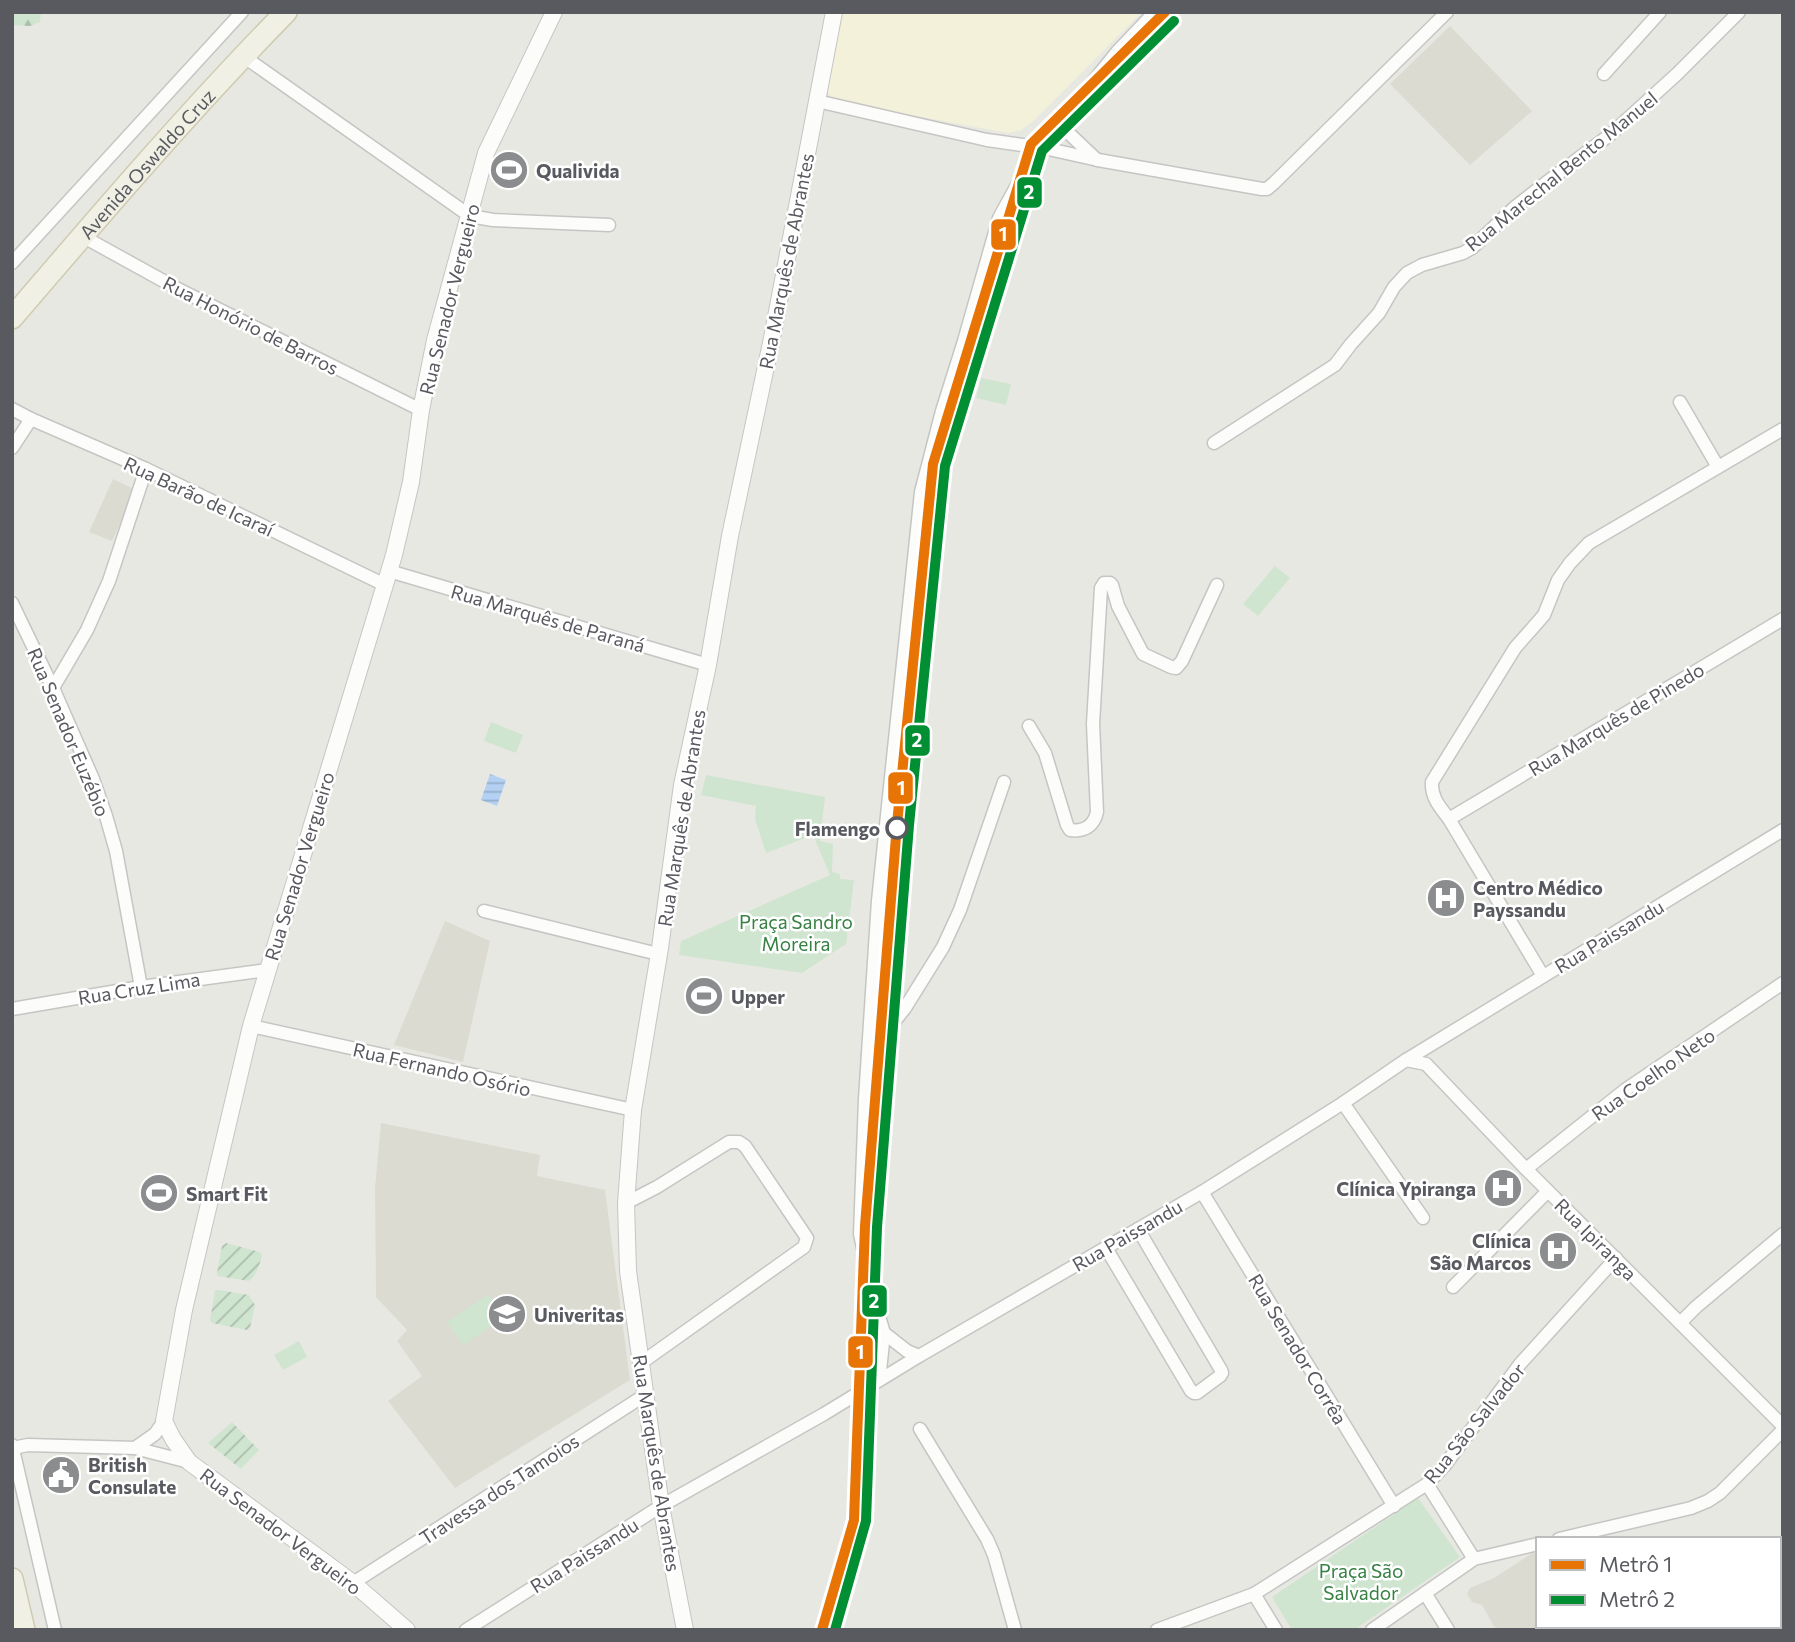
<svg xmlns="http://www.w3.org/2000/svg" width="1795" height="1642" font-family="Commissioner,sans-serif">
<style>
.commercial{fill:#f3f1da}
.education{fill:#dcdbd1}
.medical{fill:#ebded9}
.forest{fill:url(#forest-firs)}
.park{fill:#cfe5d0}
.garden{fill:url(#garden-furrows)}
.water{fill:url(#water-rules)}
.lines{fill:none;stroke-linecap:round;stroke-linejoin:round}
.minor-casing{stroke:#c5c6c4;stroke-width:15}
.tertiary-casing{stroke:#c5c6c4;stroke-width:18}
.primary-casing{stroke:#d0cbb0;stroke-width:24}
.minor{stroke:#fcfcfb;stroke-width:12}
.tertiary{stroke:#fcfcfb;stroke-width:16}
.primary{stroke:#f0f0e5;stroke-width:21}
.metro-1-casing{stroke:#fff;stroke-width:16}
.metro-2-casing{stroke:#fff;stroke-width:16}
.metro-1{stroke:#e77405;stroke-width:10}
.metro-2{stroke:#028f34;stroke-width:10}
.stop-dot{fill:#fff;stroke:#585a60;stroke-width:3.5}
.labels{text-anchor:middle;dominant-baseline:central;stroke-width:5;stroke-linejoin:round;paint-order:stroke}
.street-label{font-size:19px;fill:#585a60;stroke:#fff}
.poi-label{font-size:19px;font-weight:bold;fill:#585a60;stroke:#fff;text-anchor:start}
.stop-label{font-size:19px;font-weight:bold;fill:#585a60;stroke:#fff;text-anchor:end}
.park-label{font-size:19px;fill:#368143;stroke:#fff}
.line-badge{stroke:#fff;stroke-width:2.5}
.badge-label{font-size:19px;text-anchor:middle;font-weight:bold;fill:#fff}
</style>
<defs>
<pattern id="forest-firs" width="22" height="20" patternUnits="userSpaceOnUse" patternTransform="scale(1.75)"><rect width="22" height="20" fill="#cfe5d0"/><path d="M5 1l3.5 6h-7zM16 11l3.5 6h-7z" fill="#abbdac"/></pattern>
<pattern id="garden-furrows" width="10" height="10" patternUnits="userSpaceOnUse" patternTransform="scale(1.75)"><rect width="10" height="10" fill="#cfe5d0"/><path d="M-1 1l2-2M0 10L10 0M9 11l2-2" fill="none" stroke="#abbdac"/></pattern>
<pattern id="water-rules" width="6" height="5" patternUnits="userSpaceOnUse" patternTransform="scale(1.75)"><rect width="6" height="5" fill="#b4d1f4"/><path d="M0 2.5h6" fill="none" stroke="#95adc9"/></pattern>
</defs>
<rect width="100%" height="100%" fill="#e8e8e2"/>
<polygon class="commercial" points="842,12 1142,12 1032,122 1021,130 1008,133 835,101 831,98 826,88"/>
<g class="education">
<polygon points="1450,26 1532,111 1470,165 1390,84"/>
<polygon points="113,479 136,490 112,541 89,532"/>
<polygon points="445,921 490,941 463,1062 394,1045"/>
<polygon points="381,1123 540,1155 537,1176 605,1190 630,1380 455,1488 388,1401 422,1376 397,1341 407,1330 376,1297 375,1188"/>
<polygon points="1534,1552 1538,1557 1538,1626 1591,1626 1594,1630 1496,1630 1482,1605 1472,1602 1467,1594 1470,1588 1494,1578"/>
</g>
<polygon class="medical" points="1563,1232 1578,1247 1553,1270 1539,1254"/>
<polygon class="forest" points="12,12 41,12 40,22 30,26 12,25"/>
<g class="park">
<polygon points="981,378 1011,384 1006,405 976,398"/>
<polygon points="1275,566 1290,578 1258,616 1243,604"/>
<polygon points="491,722 523,735 516,753 484,741"/>
<polygon points="706,775 825,797 820,841 833,844 832,872 840,874 840,879 854,880 846,944 802,973 679,955 681,941 830,875 813,835 766,853 755,819 756,806 701,795"/>
<polygon points="488,1295 504,1318 463,1345 447,1322"/>
<polygon points="299,1341 307,1357 283,1370 274,1355"/>
<polygon points="1418,1498 1460,1557 1354,1630 1292,1630 1272,1597"/>
</g>
<g class="garden">
<path d="M226 1243 260 1252 262 1255C260 1263 256 1277 249 1281L218 1276 217 1273 222 1246Z"/>
<polygon points="218,1290 249,1295 255,1305 250,1328 247,1330 212,1323 210,1320 215,1291"/>
<polygon points="232,1422 259,1450 241,1469 208,1443"/>
</g>
<polygon class="water" points="490,774 506,780 497,806 481,800"/>
<g class="lines">
<g class="minor-casing">
<g id="minor">
<polyline points="243,56 470,216 493,220 609,225"/>
<polyline points="1604,74 1660,12"/>
<polyline points="817,101 987,140 1044,148 1098,160 1262,189 1267,189 1274,183 1447,12"/>
<polyline points="1059,124 1097,160"/>
<polyline points="82,236 178,289 421,410"/>
<polyline points="12,263 242,12"/>
<polyline points="1680,402 1718,467"/>
<polyline points="12,409 31,419 146,469 385,585"/>
<polyline points="1214,443 1335,365 1351,344 1379,313 1394,287 1407,273 1422,265 1463,253 1472,248 1514,208 1547,182 1611,134 1677,74 1739,12"/>
<polyline points="12,448 31,419"/>
<polyline points="389,571 708,665"/>
<polyline points="12,603 53,688 93,779 106,816 116,851 141,987"/>
<polyline points="53,688 87,630 109,581 146,469"/>
<path d="M1029 726 1045 753 1067 825 1070 830C1084 832 1094 826 1097 812L1093 724 1101 588 1104 583H1110L1112 585 1118 606 1143 654 1171 667 1176 668 1182 661 1217 585"/>
<polyline points="1449,819 1783,619"/>
<polyline points="484,911 658,954"/>
<path d="M1543 976 1449 819C1440 807 1431 798 1432 782L1515 648 1544 615 1558 580 1570 563 1589 543 1783 429"/>
<polyline points="12,1009 141,987 267,970"/>
<polyline points="251,1026 633,1110"/>
<polyline points="868,1055 905,1008 943,947 960,910 1004,782"/>
<polyline points="1406,1060 1426,1064 1526,1169 1783,1426"/>
<polyline points="1343,1103 1423,1218"/>
<polyline points="1526,1169 1625,1090 1783,983"/>
<polyline points="1202,1192 1394,1506"/>
<polyline points="626,1203 657,1187 729,1142 739,1142 745,1146 807,1238 804,1247 641,1363"/>
<polyline points="1106,1248 1191,1391 1194,1393 1197,1393 1220,1376 1222,1373 1221,1370 1138,1229"/>
<polyline points="1453,1287 1548,1191"/>
<polyline points="1680,1323 1696,1307 1783,1234"/>
<polyline points="884,1333 907,1351 919,1356"/>
<polyline points="879,1380 884,1333 874,1300 860,1234 865,1099 878,901 921,492 942,411 964,341 999,218 1021,178 1044,148 1059,124 1117,52 1155,12"/>
<polyline points="920,1429 987,1539 994,1555 1015,1630"/>
<polyline points="12,1445 55,1630"/>
<polyline points="13,1448 28,1445 135,1448 189,1462"/>
<polyline points="135,1448 155,1434 164,1421"/>
<polyline points="1427,1484 1474,1559"/>
<polyline points="1559,1539 1691,1508 1708,1501 1720,1493 1783,1430"/>
<polyline points="353,1583 645,1395"/>
<polyline points="1425,1593 1448,1630"/>
<polyline points="1254,1594 1276,1630"/>
<polyline points="466,1630 661,1506 824,1414 919,1356 1202,1192 1343,1103 1406,1060 1783,830"/>
<polyline points="1157,1630 1254,1594 1427,1484 1445,1465 1520,1364 1616,1258"/>
<polyline points="1372,1630 1474,1559 1538,1544"/>
</g>
</g>
<g class="tertiary-casing">
<g id="tertiary">
<polyline points="407,1630 353,1583 189,1462 173,1439 164,1421 184,1310 251,1026 394,555 411,482 421,410 435,340 486,153 554,12"/>
<polyline points="685,1630 661,1506 628,1271 626,1203 633,1110 660,948 682,785 708,665 730,536 772,338 834,12"/>
</g>
</g>
<g class="primary-casing">
<g id="primary">
<path id="s1" d="M12 318C101 214 190 110 286 12"/>
<polyline points="12,1579 24,1630"/>
</g>
</g>
<use href="#minor" class="minor"/>
<use href="#tertiary" class="tertiary"/>
<use href="#primary" class="primary"/>
<g class="metro-1-casing">
<polyline id="metro-1" points="822,1630 854,1520 865,1226 897,824 933,464 1031,144 1165,12"/>
</g>
<g class="metro-2-casing">
<polyline id="metro-2" points="835,1630 866,1521 877,1227 909,825 945,466 1042,151 1174,21"/>
</g>
<use href="#metro-1" class="metro-1"/>
<use href="#metro-2" class="metro-2"/>
</g>
<defs>
<g id="stadium-disc" transform="scale(2.0125)"><circle r="9.5" fill="#8a8c8e" stroke="#fff"/><path d="M0-5a6.5 5 0 1 0 0 10a6.5 5 0 1 0 0-10ZM-3.5-1.8h7v3.6h-7Z" fill="#fff"/></g>
<g id="hospital-disc" transform="scale(2.0125)"><circle r="9.5" fill="#8a8c8e" stroke="#fff"/><path d="M-5-5h3v3.5h4V-5h3V5h-3V1.5h-4V5h-3Z" fill="#fff"/></g>
<g id="university-disc" transform="scale(2.0125)"><circle r="9.5" fill="#8a8c8e" stroke="#fff"/><path d="M0-5L7-2L0 1L-7-2ZM-4 1L0 2.5L4 1V4Q0 6-4 4Z" fill="#fff"/></g>
<g id="civic-disc" transform="scale(2.0125)"><circle r="9.5" fill="#8a8c8e" stroke="#fff"/><path d="M-.6-6.5H3V-4.5H.6V-3L4-1V1h2V6H-6V1h2V-1L-.6-3ZM-1.2 2.5V6h2.4V2.5Z" fill="#fff"/></g>
</defs>
<g fill-rule="evenodd">
<use href="#stadium-disc" x="509" y="170"/>
<use href="#hospital-disc" x="1446" y="898"/>
<use href="#stadium-disc" x="704" y="996"/>
<use href="#hospital-disc" x="1503" y="1188"/>
<use href="#stadium-disc" x="159" y="1193"/>
<use href="#hospital-disc" x="1558" y="1251"/>
<use href="#university-disc" x="507" y="1314"/>
<use href="#civic-disc" x="61" y="1475"/>
</g>
<circle class="stop-dot" cx="897" cy="828" r="10"/>
<g class="labels">
<g class="street-label">
<text stroke="none"><textPath href="#s1" startOffset="205">Avenida Oswaldo Cruz</textPath></text>
<text transform="translate(1561 171) rotate(-39)">Rua Marechal Bento Manuel</text>
<text transform="translate(786 261) rotate(-79)">Rua Marquês de Abrantes</text>
<text transform="translate(449 299) rotate(-76)">Rua Senador Vergueiro</text>
<text transform="translate(251 325) rotate(27)">Rua Honório de Barros</text>
<text transform="translate(199 496) rotate(25)">Rua Barão de Icaraí</text>
<text transform="translate(548 618) rotate(16)">Rua Marquês de Paraná</text>
<text transform="translate(1616 719) rotate(-31)">Rua Marquês de Pinedo</text>
<text transform="translate(69 732) rotate(67)">Rua Senador Euzébio</text>
<text transform="translate(681 818) rotate(-81)">Rua Marquês de Abrantes</text>
<text transform="translate(299 866) rotate(-73)">Rua Senador Vergueiro</text>
<text transform="translate(1609 936) rotate(-31)">Rua Paissandu</text>
<text transform="translate(139 988) rotate(-9)">Rua Cruz Lima</text>
<text transform="translate(442 1069) rotate(13)">Rua Fernando Osório</text>
<text transform="translate(1653 1074) rotate(-35)">Rua Coelho Neto</text>
<text transform="translate(1127 1235) rotate(-30)">Rua Paissandu</text>
<text transform="translate(1596 1239) rotate(45)">Rua Ipiranga</text>
<text transform="translate(1298 1349) rotate(59)">Rua Senador Corrêa</text>
<text transform="translate(1474 1423) rotate(-51)">Rua São Salvador</text>
<text transform="translate(657 1463) rotate(81)">Rua Marquês de Abrantes</text>
<text transform="translate(499 1489) rotate(-33)">Travessa dos Tamoios</text>
<text transform="translate(281 1531) rotate(37)">Rua Senador Vergueiro</text>
<text transform="translate(584 1555) rotate(-32)">Rua Paissandu</text>
</g>
<g class="poi-label">
<text x="536" y="170">Qualivida</text>
<text x="1473" y="887">Centro Médico<tspan x="1473" dy="22">Payssandu</tspan></text>
<text x="731" y="996">Upper</text>
<text x="1476" y="1188" text-anchor="end">Clínica Ypiranga</text>
<text x="186" y="1193">Smart Fit</text>
<text x="1531" y="1240" text-anchor="end">Clínica<tspan x="1531" dy="22">São Marcos</tspan></text>
<text x="534" y="1314">Univeritas</text>
<text x="88" y="1464">British<tspan x="88" dy="22">Consulate</tspan></text>
</g>
<g class="stop-label">
<text x="880" y="828">Flamengo</text>
</g>
<g class="park-label">
<text x="796" y="921">Praça Sandro<tspan x="796" dy="22">Moreira</tspan></text>
<text x="1361" y="1570">Praça São<tspan x="1361" dy="22">Salvador</tspan></text>
</g>
</g>
<g class="line-badge">
<rect x="1016" y="176" width="27" height="33" rx="7" fill="#028f34"/>
<rect x="990" y="218" width="27" height="33" rx="7" fill="#e77405"/>
<rect x="904" y="724" width="27" height="33" rx="7" fill="#028f34"/>
<rect x="887" y="771" width="27" height="34" rx="7" fill="#e77405"/>
<rect x="861" y="1284" width="27" height="34" rx="7" fill="#028f34"/>
<rect x="847" y="1335" width="27" height="34" rx="7" fill="#e77405"/>
</g>
<g class="badge-label">
<text x="1029" y="199">2</text>
<text x="1003" y="241">1</text>
<text x="917" y="747">2</text>
<text x="901" y="795">1</text>
<text x="874" y="1308">2</text>
<text x="860" y="1359">1</text>
</g>
<rect width="1795" height="1642" fill="none" stroke="#585a60" stroke-width="28"/>
<rect x="1536" y="1537" width="245" height="91" fill="#ffffff" stroke="#bcbdbf" stroke-width="2"/>
<rect x="1550" y="1560" width="35" height="10" fill="#e77405" stroke="#bcbdbf" stroke-width="2"/>
<text x="1599" y="1572" font-size="21" fill="#585a60">Metrô 1</text>
<rect x="1550" y="1595" width="35" height="10" fill="#028f34" stroke="#bcbdbf" stroke-width="2"/>
<text x="1599" y="1607" font-size="21" fill="#585a60">Metrô 2</text>
</svg>
